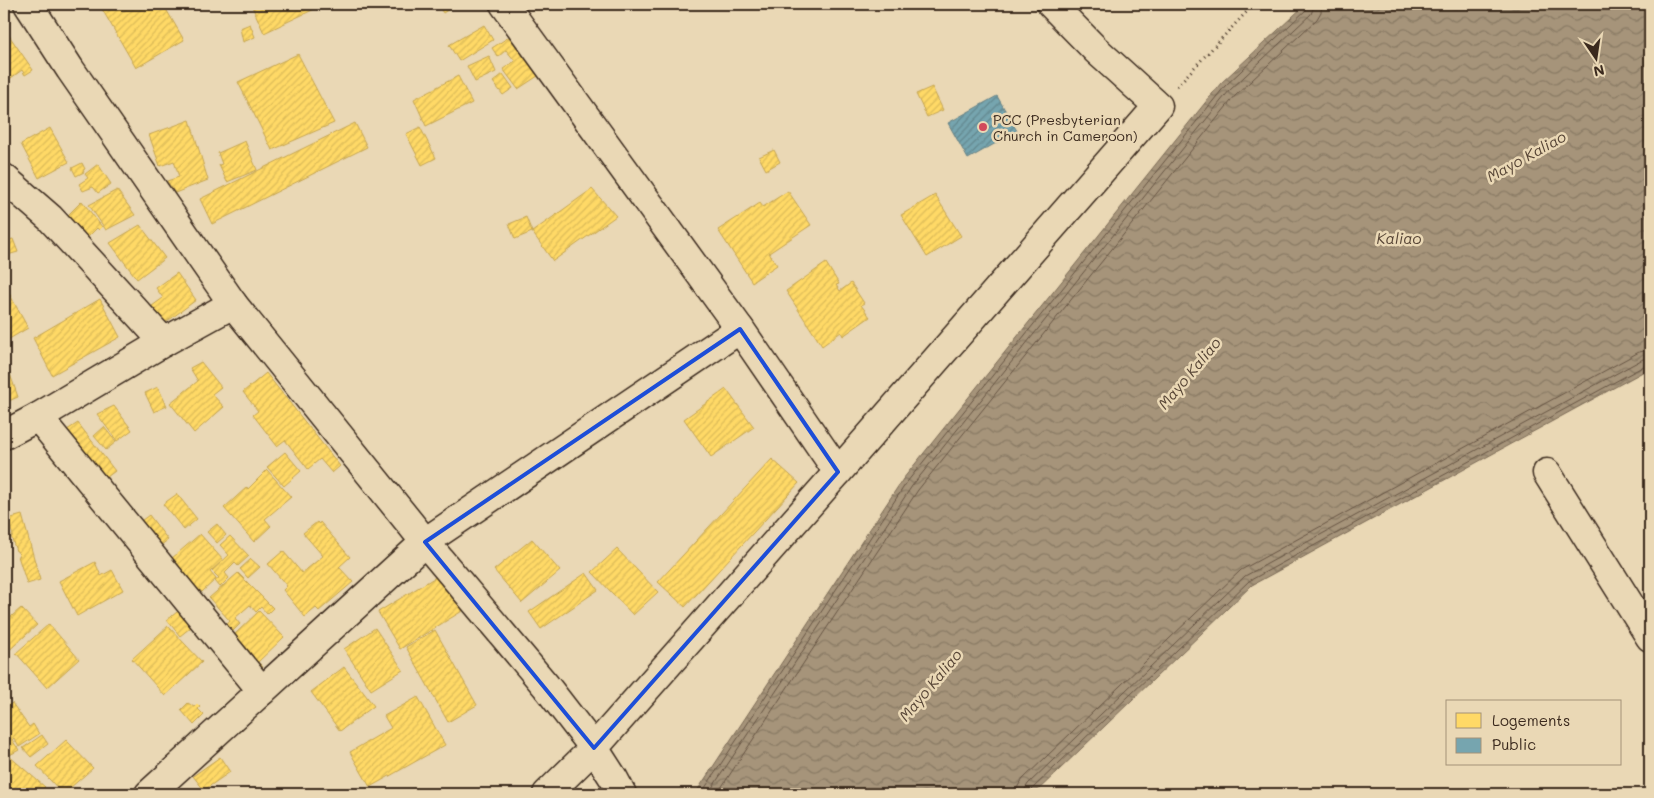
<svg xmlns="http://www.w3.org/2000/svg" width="1654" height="798" font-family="Mali,sans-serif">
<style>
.water{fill:url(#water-waves);stroke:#7b6a55}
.homes{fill:url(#homes-hatch);stroke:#c4a450}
.public{fill:url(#public-hatch);stroke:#648084}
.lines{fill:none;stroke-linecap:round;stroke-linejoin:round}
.shore{stroke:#665443;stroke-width:1}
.street-casing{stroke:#3b2a1e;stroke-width:31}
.path{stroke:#3b2a1e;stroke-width:3;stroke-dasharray:1 4;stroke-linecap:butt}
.street{stroke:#ead8b5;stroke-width:28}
.marked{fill:none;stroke:#1d4ed8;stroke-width:4;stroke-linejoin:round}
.poi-dot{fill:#d1495b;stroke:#ead8b5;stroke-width:2}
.labels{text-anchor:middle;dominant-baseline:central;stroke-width:5;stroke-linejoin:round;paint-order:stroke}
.poi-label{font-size:14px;fill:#3b2a1e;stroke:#ead8b5;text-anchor:start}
.water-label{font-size:15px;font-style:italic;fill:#564435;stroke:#ead8b5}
</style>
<defs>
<pattern id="water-waves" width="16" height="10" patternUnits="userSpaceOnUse" patternTransform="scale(1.25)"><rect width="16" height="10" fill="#a6947a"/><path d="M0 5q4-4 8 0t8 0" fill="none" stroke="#887963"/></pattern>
<pattern id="homes-hatch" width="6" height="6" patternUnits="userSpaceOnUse" patternTransform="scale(1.25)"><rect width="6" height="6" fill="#ffd966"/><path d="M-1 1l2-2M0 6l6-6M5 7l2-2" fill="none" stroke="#dbba58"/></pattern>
<pattern id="public-hatch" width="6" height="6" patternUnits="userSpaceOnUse" patternTransform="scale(1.25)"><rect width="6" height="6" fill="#76a5af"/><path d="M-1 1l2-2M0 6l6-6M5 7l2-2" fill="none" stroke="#62878e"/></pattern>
</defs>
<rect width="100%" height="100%" fill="#ead8b5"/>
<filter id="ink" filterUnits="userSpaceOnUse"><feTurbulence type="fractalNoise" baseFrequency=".02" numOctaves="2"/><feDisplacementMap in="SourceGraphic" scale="10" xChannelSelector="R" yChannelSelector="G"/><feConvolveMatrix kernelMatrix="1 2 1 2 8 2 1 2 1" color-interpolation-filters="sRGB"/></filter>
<g filter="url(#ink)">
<polygon class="water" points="1306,4 1650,4 1650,368 1252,585 1034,794 695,794 903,479 1221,83"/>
<g class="homes">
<polygon points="111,4 163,4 184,40 136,68 102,9"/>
<polygon points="251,4 325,4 264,33"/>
<polygon points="437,4 457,4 443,13"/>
<polygon points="250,24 255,37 243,42 240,28"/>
<polygon points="484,25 493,40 459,61 449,45"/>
<polygon points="515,33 541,74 518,89 503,69 515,61 506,50 498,57 492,48"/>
<polygon points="8,34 33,70 25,75 22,70 4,83 4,36"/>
<polygon points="298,54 334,123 272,150 238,82"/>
<polygon points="489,56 496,72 475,82 467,66"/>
<polygon points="503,74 513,88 503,95 493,82"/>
<polygon points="458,76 472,103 426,126 414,99"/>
<polygon points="932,87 943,110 927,117 916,94"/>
<polygon points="190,120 208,180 175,193 167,181 179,177 174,161 160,166 149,135"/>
<polygon points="355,123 367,147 212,224 200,199"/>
<polygon points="420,127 436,158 422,165 406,134"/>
<polygon points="50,128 69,162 39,178 21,144"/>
<polygon points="245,141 257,170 227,182 219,165 222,164 218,153"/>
<polygon points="774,150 780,162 766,170 759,157"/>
<polygon points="82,163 85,169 83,170 84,172 76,176 72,168"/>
<polygon points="98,164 111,184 98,193 93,187 83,191 79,184 88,178 85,174"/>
<polygon points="592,189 616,216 553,261 532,232"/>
<polygon points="117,190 135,215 106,230 89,205"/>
<polygon points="788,191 811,225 769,253 777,265 752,282 718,230 760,203 763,207"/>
<polygon points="935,195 961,236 927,257 901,215"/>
<polygon points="82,201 102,227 99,230 97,228 86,239 65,218"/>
<polygon points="526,217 532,232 515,239 509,224"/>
<polygon points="140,225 165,258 137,279 110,243"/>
<polygon points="13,239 18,252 4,256 4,241"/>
<polygon points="826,263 839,284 836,285 840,291 851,283 864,303 861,305 870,317 843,336 841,332 822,346 786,291"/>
<polygon points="177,273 196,300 165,323 152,306 163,298 156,288"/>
<polygon points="4,284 28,328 4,342"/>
<polygon points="100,299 120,337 52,375 33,338"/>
<polygon points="4,357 18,397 4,403"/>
<polygon points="201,362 221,387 212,394 224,407 194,433 170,403 198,381 190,368"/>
<polygon points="266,373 340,466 332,473 320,459 308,469 285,440 277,446 253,415 258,411 243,392"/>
<polygon points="158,387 167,406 154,412 145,393"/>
<polygon points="726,389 754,427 711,457 684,419"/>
<polygon points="114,406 132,430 117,441 97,414"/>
<polygon points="78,423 115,471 99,483 59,435"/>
<polygon points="104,427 116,442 106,450 94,436"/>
<polygon points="285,452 301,471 284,486 267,467"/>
<polygon points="772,459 799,483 685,607 658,582"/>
<polygon points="267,470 291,497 265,519 271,526 254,542 224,508 247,487 248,489"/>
<polygon points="177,494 197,519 184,530 163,504"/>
<polygon points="22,515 40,580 27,584 18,556 20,556 17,551 16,551 11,536 13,536 8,519"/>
<polygon points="149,515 168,540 153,551 134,526"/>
<polygon points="317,522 319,524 320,522 350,557 339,567 353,582 319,611 316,608 305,617 283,590 287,586 268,564 283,551 302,573 323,556 303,533"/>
<polygon points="217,524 226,535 217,543 207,532"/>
<polygon points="200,534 223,560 210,572 216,579 202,592 200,590 195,594 190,588 194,585 171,559"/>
<polygon points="230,536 249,556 238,566 235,563 225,573 229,578 220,587 215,581 219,578 212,571 229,555 220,545"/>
<polygon points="532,539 560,571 522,603 494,570"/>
<polygon points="617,549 658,592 633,615 592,572"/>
<polygon points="251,559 260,567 248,578 240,569"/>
<polygon points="95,562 101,576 112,570 123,590 77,616 59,581"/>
<polygon points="238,573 273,608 267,614 261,607 256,612 250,605 235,618 240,624 230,634 224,628 230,621 209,598"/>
<polygon points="586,573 598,590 541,629 529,612"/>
<polygon points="439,575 464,610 400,649 378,612"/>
<polygon points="21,608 37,625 4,655 4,623"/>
<polygon points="182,608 195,624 180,636 167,620"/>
<polygon points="259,611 284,637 258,662 263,667 256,673 242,656 248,650 234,635"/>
<polygon points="49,624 79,659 47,688 16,653"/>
<polygon points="168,626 202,662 165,696 132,659"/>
<polygon points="375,628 403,670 371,690 344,649"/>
<polygon points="435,630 477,705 448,722 406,647"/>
<polygon points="344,667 374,706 340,731 311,692"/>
<polygon points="418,697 445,745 370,787 350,752 391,728 384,716"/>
<polygon points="12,703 29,727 33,724 39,734 19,747 14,738 12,740 19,750 6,757 4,754 4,708"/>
<polygon points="188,703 194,707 197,704 200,707 198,709 204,715 194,725 181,710"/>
<polygon points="42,735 48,744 31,757 23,748"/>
<polygon points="66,740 93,768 63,794 37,766"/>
<polygon points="9,756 45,787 39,794 4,794 4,762"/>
<polygon points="220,757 230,772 204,790 193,776"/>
</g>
<polygon class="public" points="997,96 1017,131 968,159 948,123"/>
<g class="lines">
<g class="shore">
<polyline points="701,794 907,482 1225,86 1307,9 1309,4"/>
<polyline points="708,794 912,486 1229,91 1311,14 1315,4"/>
<polyline points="717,794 918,490 1235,96 1317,19 1321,12 1322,4"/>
<polyline points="1017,794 1018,786 1023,779 1241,570 1639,352 1650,350"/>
<polyline points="1025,794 1025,789 1028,784 1245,576 1643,359 1650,358"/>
<polyline points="1031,794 1033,788 1249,581 1646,365 1650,364"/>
</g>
<g class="street-casing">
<g id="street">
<polyline points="28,4 70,69 233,304 425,542 546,686 594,748 614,779 622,794"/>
<polyline points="504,4 740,329 838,472"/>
<polyline points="4,178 50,218 164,342"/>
<polyline points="38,417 262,691"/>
<polyline points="4,435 38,417 164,342 233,304"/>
<polyline points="1547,473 1650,637"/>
<polyline points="149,794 425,542 740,329"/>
<polyline points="547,794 594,748 838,472 1158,106 1096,50 1051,4"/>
</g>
</g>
<polyline class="path" points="1177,86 1254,4"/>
<use href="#street" class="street"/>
</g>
</g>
<path class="marked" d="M740 329 838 472 594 748 425 542Z"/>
<circle class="poi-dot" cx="983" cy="127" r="5"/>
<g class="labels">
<g class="poi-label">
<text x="993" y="119">PCC (Presbyterian<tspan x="993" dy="16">Church in Cameroon)</tspan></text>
</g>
<g class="water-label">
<text transform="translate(1526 156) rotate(-29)">Mayo Kaliao</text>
<text x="1399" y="238">Kaliao</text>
<text transform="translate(1189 373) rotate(-50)">Mayo Kaliao</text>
<text transform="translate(930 685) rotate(-50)">Mayo Kaliao</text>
</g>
</g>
<rect width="1654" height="798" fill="none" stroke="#ead8b5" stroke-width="20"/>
<rect x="10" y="10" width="1634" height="778" fill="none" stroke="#3b2a1e" stroke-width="2" filter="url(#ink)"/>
<rect x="1446" y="700" width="175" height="65" fill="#ead8b5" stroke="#a49279"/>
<rect x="1456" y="713" width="25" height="15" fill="#ffd966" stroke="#a49279"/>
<text x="1492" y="726" font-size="15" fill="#3b2a1e">Logements</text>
<rect x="1456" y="738" width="25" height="15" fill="#76a5af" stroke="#a49279"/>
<text x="1492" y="750" font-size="15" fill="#3b2a1e">Public</text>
<g transform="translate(1596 58) rotate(167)" stroke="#ead8b5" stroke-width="4" paint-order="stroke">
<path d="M0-4L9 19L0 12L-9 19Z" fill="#3b2a1e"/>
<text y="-8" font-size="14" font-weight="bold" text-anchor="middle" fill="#3b2a1e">N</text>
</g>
</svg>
